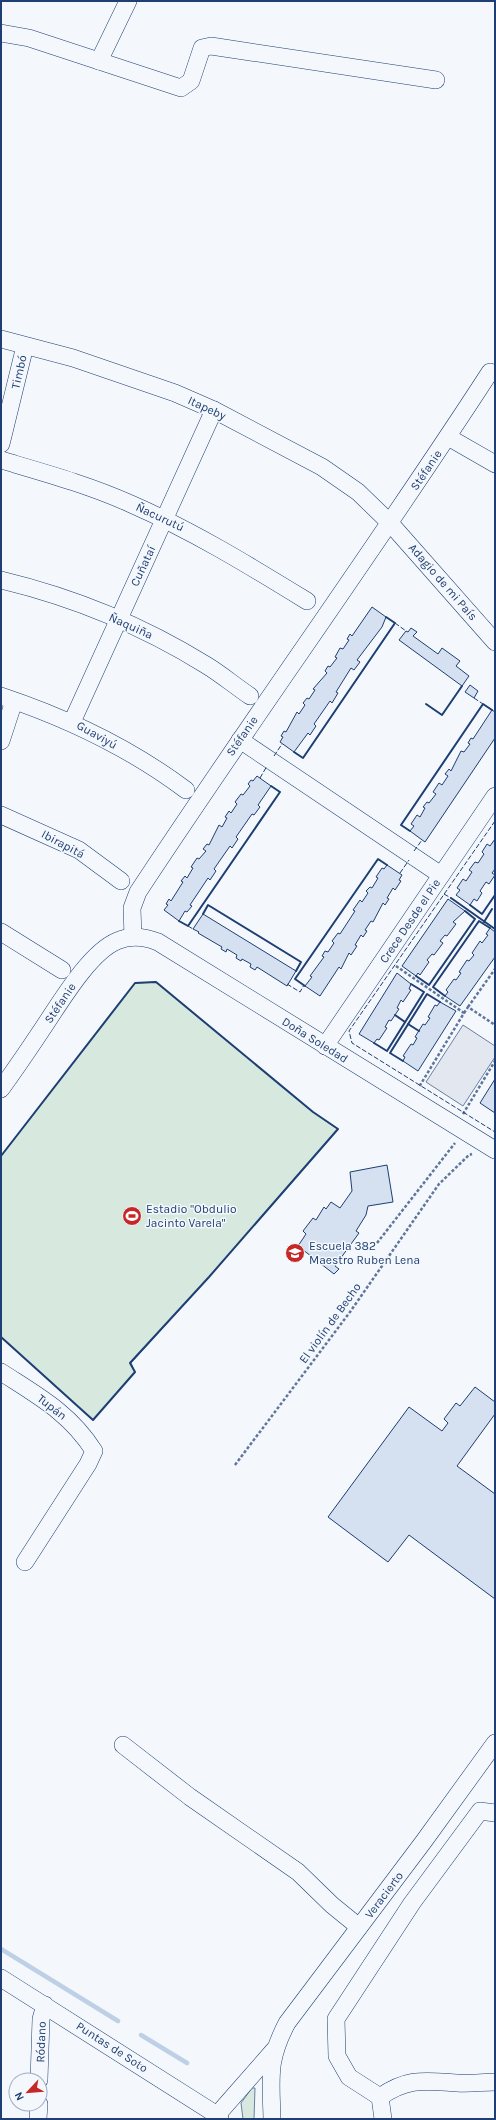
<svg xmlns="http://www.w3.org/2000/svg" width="496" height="2120" font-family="Karla,sans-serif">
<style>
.green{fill:#d7e8df;stroke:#687fa3}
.parking{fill:#e3e8f0;stroke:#687fa3}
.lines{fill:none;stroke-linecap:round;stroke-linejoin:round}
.stream{stroke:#bed0e5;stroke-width:4.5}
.building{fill:#d5e0f0;stroke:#1d3f73}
.minor-casing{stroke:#1d3f73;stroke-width:18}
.path{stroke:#5e769c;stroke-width:2.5;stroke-dasharray:3 2;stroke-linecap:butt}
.minor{stroke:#f4f7fb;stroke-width:17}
.fence{stroke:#1d3f73;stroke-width:1;stroke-dasharray:5 2;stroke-linecap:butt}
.wall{stroke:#1d3f73;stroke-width:2}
.labels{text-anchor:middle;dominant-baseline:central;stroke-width:3;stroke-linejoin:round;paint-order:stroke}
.street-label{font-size:12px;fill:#1d3f73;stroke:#f4f7fb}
.poi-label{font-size:12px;fill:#1d3f73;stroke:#f4f7fb;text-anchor:start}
</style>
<rect width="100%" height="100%" fill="#f4f7fb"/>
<g class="green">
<polygon points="156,982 313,1112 338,1129 209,1277 131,1363 135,1372 93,1420 1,1337 1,1156 135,983"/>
<polygon points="252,2088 255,2088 254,2119 243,2119 241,2103"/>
</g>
<polygon class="parking" points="463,1025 495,1046 495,1057 463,1106 426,1082"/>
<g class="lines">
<g class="stream">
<polyline points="1,1949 118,2021"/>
<polyline points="141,2035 187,2063"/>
</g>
</g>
<g class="building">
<polygon points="372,607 386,617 382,627 357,660 360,662 354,670 351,668 336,692 338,693 332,703 330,701 314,724 316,726 310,735 308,733 294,752 280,742 283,737 281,736 284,731 286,732 297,712 299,714 305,705 303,703 307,698 309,699 315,690 313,689 327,673 325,671 328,666 330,667 337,658 335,657 340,648 343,649 349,640 347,639 350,634 352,636"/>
<polygon points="411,628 417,632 413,636 438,654 442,648 460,661 456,666 469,676 462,686 399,640 406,631 408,632"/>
<polygon points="470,685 478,691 474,698 465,692"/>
<polygon points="492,710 495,712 495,738 425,842 410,831 414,826 411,824 417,815 420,817 425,808 423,807 427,802 429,803 436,794 433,792 439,783 442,785 448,776 445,774 449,769 451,771 461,751 464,752 470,744 468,743 471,738 473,739"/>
<polygon points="257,776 271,786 258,805 260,807 254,815 252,814 236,837 238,839 232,848 230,846 214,869 216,871 210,880 208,878 190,905 192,906 187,912 185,911 179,921 164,910 168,905 166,904 169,899 171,901 183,882 181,881 185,876 187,878 193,868 191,867 197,858 199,859 206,851 203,849 207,844 209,845 219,825 222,827 227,818 225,817 229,811 231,813 237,804 235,802 241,794 243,795 250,786 248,784 251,780 253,781"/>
<polygon points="495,839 495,869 492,873 495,875 489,884 486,882 480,891 482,893 477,901 474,899 470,905 456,895 460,890 457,888 463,879 466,881 472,872 469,870 475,862 478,863 484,854 482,852 487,844 490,846"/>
<polygon points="387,865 402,875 399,880 401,881 395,890 393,888 387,898 389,899 385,905 383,903 373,922 371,921 365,930 367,931 363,937 361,935 355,945 357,946 351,955 349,953 341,969 339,967 320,996 305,986 312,977 310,976 324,957 322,956 325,951 328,952 334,943 332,941 338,933 340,934 355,911 353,910 360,900 362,902 368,893 366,891 370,887 372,888 378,878 376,877 382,868 384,869"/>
<polygon points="448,899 465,911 453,922 456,924 447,936 445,935 440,941 443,943 434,955 432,954 427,960 429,962 420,975 418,973 416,976 402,966"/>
<polygon points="203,914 296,971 287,986 257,967 255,970 250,967 251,964 242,959 241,961 236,958 237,955 227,949 226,952 221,949 222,947 198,933 199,932 193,929"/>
<polygon points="490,928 495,932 495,957 460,1006 445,996 448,992 446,990 454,979 456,980 461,973 459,972 467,960 469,961 474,955 472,953 480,941 482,943 488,935 486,934"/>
<polygon points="397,973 411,984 409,989 411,990 403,1002 401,1000 397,1008 399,1009 391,1021 389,1020 385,1027 387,1028 379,1040 377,1039 374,1043 359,1034"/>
<polygon points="440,1002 456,1011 418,1071 403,1061 405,1057 403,1056 411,1044 413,1045 417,1038 415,1037 423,1024 425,1025 430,1018 428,1017 435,1005 437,1006"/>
<polygon points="495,1079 495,1113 480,1103"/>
<polygon points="387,1165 393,1202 368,1206 366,1215 356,1231 359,1233 335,1266 339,1269 334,1274 298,1246 306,1234 303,1231 313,1218 316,1220 324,1207 326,1209 331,1202 340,1208 352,1191 350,1172"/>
<polygon points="475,1387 495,1402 495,1414 457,1466 495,1494 495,1599 409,1535 388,1562 328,1517 409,1407 442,1431 448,1423 444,1419 456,1403 460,1406"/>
</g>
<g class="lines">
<g class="minor-casing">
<g id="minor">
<polyline points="1,33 29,38 181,88 191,81 202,48 211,46 436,80"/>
<polyline points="99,61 128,1"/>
<polyline points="1,339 73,358 175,393 214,410 322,467 358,492 390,523 495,642"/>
<polyline points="448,437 495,464"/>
<polyline points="1,444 25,346"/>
<path d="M1 460C45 473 89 485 131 504 193 531 250 566 307 601"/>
<path d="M1 580C72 597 143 626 206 665 221 674 235 686 250 696"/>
<path d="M1 696C67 718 130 748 186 790"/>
<polyline points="72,722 214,410"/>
<polyline points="240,740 441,875"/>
<polyline points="1,741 14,701"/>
<polyline points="1,815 79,850 121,881"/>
<polyline points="1,932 62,970"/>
<path d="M133 937 132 908 138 892C253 717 376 548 490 372"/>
<polyline points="325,1046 495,796"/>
<path d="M1 1089C14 1071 27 1052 39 1034 57 1008 88 953 117 941 131 935 145 937 158 942L495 1150"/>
<path d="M1 1372C38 1396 70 1413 94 1451L88 1464 25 1562"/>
<polyline points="123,1745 190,1797 298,1872 332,1905 359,1927"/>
<polyline points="1,1978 217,2115 220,2119"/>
<polyline points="39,2080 41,2019 45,2005"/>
<path d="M380 2097C408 2077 426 2081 457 2083 470 2084 483 2082 495 2082"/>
<polyline points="217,2115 274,2050"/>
<polyline points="38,2119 39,2104"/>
<path d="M272 2119C271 2077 267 2061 287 2023L424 1841 495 1743"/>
<polyline points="383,2119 380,2097 349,2077 337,2056 336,2019 412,1903 480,1811 495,1813"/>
</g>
</g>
<g class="path">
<polyline points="396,966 464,1013 419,1087"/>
<polyline points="468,1007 495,969"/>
<polyline points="464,1013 468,1007 495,1025"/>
<polyline points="463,1114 495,1061"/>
<polyline points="377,1243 455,1143"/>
<polyline points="235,1465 350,1312 439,1184 469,1155 472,1154"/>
</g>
<use href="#minor" class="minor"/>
<g class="fence">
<polyline points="395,623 406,631"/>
<polyline points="474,698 483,704"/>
<polyline points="274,756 282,744"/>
<polyline points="260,778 267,766"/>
<polyline points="495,821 349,1031 352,1043 495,1132"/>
<polyline points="414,851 422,840"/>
<polyline points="400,873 409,860"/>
<polyline points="444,894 451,898"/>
<polyline points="188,926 193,929"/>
<polyline points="287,984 300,992 304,985"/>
</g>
<g class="wall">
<polyline points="426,704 442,715 462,686"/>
<polyline points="294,752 303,758 395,623 386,617"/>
<polyline points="410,831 401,825 483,704 492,710"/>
<polyline points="451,898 495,929"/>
<polyline points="470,905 482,914 495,895"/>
<polyline points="203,914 208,905 301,962 296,971"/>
<polyline points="179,921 188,926 280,792 271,786"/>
<polyline points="484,922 492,909"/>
<polyline points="416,976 429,985 475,919 465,911"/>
<polyline points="305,986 295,979 378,859 387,865"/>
<polyline points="445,996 433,987 479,921 490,928"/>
<polyline points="395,1015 405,1022"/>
<polyline points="408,1024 419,1031"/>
<polyline points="374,1043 387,1051 424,992 411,984"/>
<polyline points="403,1061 390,1053 427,994 440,1002"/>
<polyline points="1,1156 135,983 156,982 313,1112 338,1129 209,1277 130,1363 135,1372 93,1420 1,1337"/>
</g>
</g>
<defs>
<g id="stadium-disc" transform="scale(1)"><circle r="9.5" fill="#c62828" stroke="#f4f7fb"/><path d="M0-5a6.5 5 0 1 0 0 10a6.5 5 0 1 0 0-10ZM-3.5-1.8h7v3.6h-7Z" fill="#fff"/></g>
<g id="school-disc" transform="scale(1)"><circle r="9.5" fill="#c62828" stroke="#f4f7fb"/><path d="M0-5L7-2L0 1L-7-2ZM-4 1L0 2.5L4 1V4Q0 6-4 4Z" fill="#fff"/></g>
</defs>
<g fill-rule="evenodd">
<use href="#stadium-disc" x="132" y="1216"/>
<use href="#school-disc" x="295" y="1253"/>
</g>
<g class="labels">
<g class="street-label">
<text transform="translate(19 372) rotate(-77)">Timbó</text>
<text transform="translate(207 408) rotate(25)">Itapeby</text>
<text transform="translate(426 470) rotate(-56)">Stéfanie</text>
<text transform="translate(160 517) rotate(25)">Ñacurutú</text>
<text transform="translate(143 566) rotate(-65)">Cuñataí</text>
<text transform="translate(443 582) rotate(49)">Adagio de mi País</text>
<text transform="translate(131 626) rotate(24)">Ñaquiña</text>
<text transform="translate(97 735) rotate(29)">Guaviyú</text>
<text transform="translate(242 736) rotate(-55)">Stéfanie</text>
<text transform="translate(63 844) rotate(28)">Ibirapitá</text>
<text transform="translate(410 921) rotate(-56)">Crece Desde el Pie</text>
<text transform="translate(60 1003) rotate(-56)">Stéfanie</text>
<text transform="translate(315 1040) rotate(32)">Doña Soledad</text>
<text transform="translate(330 1323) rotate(-54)">El violín de Becho</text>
<text transform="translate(52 1407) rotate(38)">Tupán</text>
<text transform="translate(384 1895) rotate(-53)">Veracierto</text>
<text transform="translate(41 2042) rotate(-88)">Ródano</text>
<text transform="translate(112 2047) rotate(33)">Puntas de Soto</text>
</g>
<g class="poi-label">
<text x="146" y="1209">Estadio "Obdulio<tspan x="146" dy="14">Jacinto Varela"</tspan></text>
<text x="309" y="1246">Escuela 382<tspan x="309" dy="14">Maestro Ruben Lena</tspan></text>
</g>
</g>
<rect width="496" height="2120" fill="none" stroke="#1d3f73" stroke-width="4"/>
<g transform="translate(28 2092) rotate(244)"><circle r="19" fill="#f4f7fb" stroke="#9eadc5"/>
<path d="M0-3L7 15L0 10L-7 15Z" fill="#c62828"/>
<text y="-6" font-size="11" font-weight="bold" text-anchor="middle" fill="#1d3f73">N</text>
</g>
</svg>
